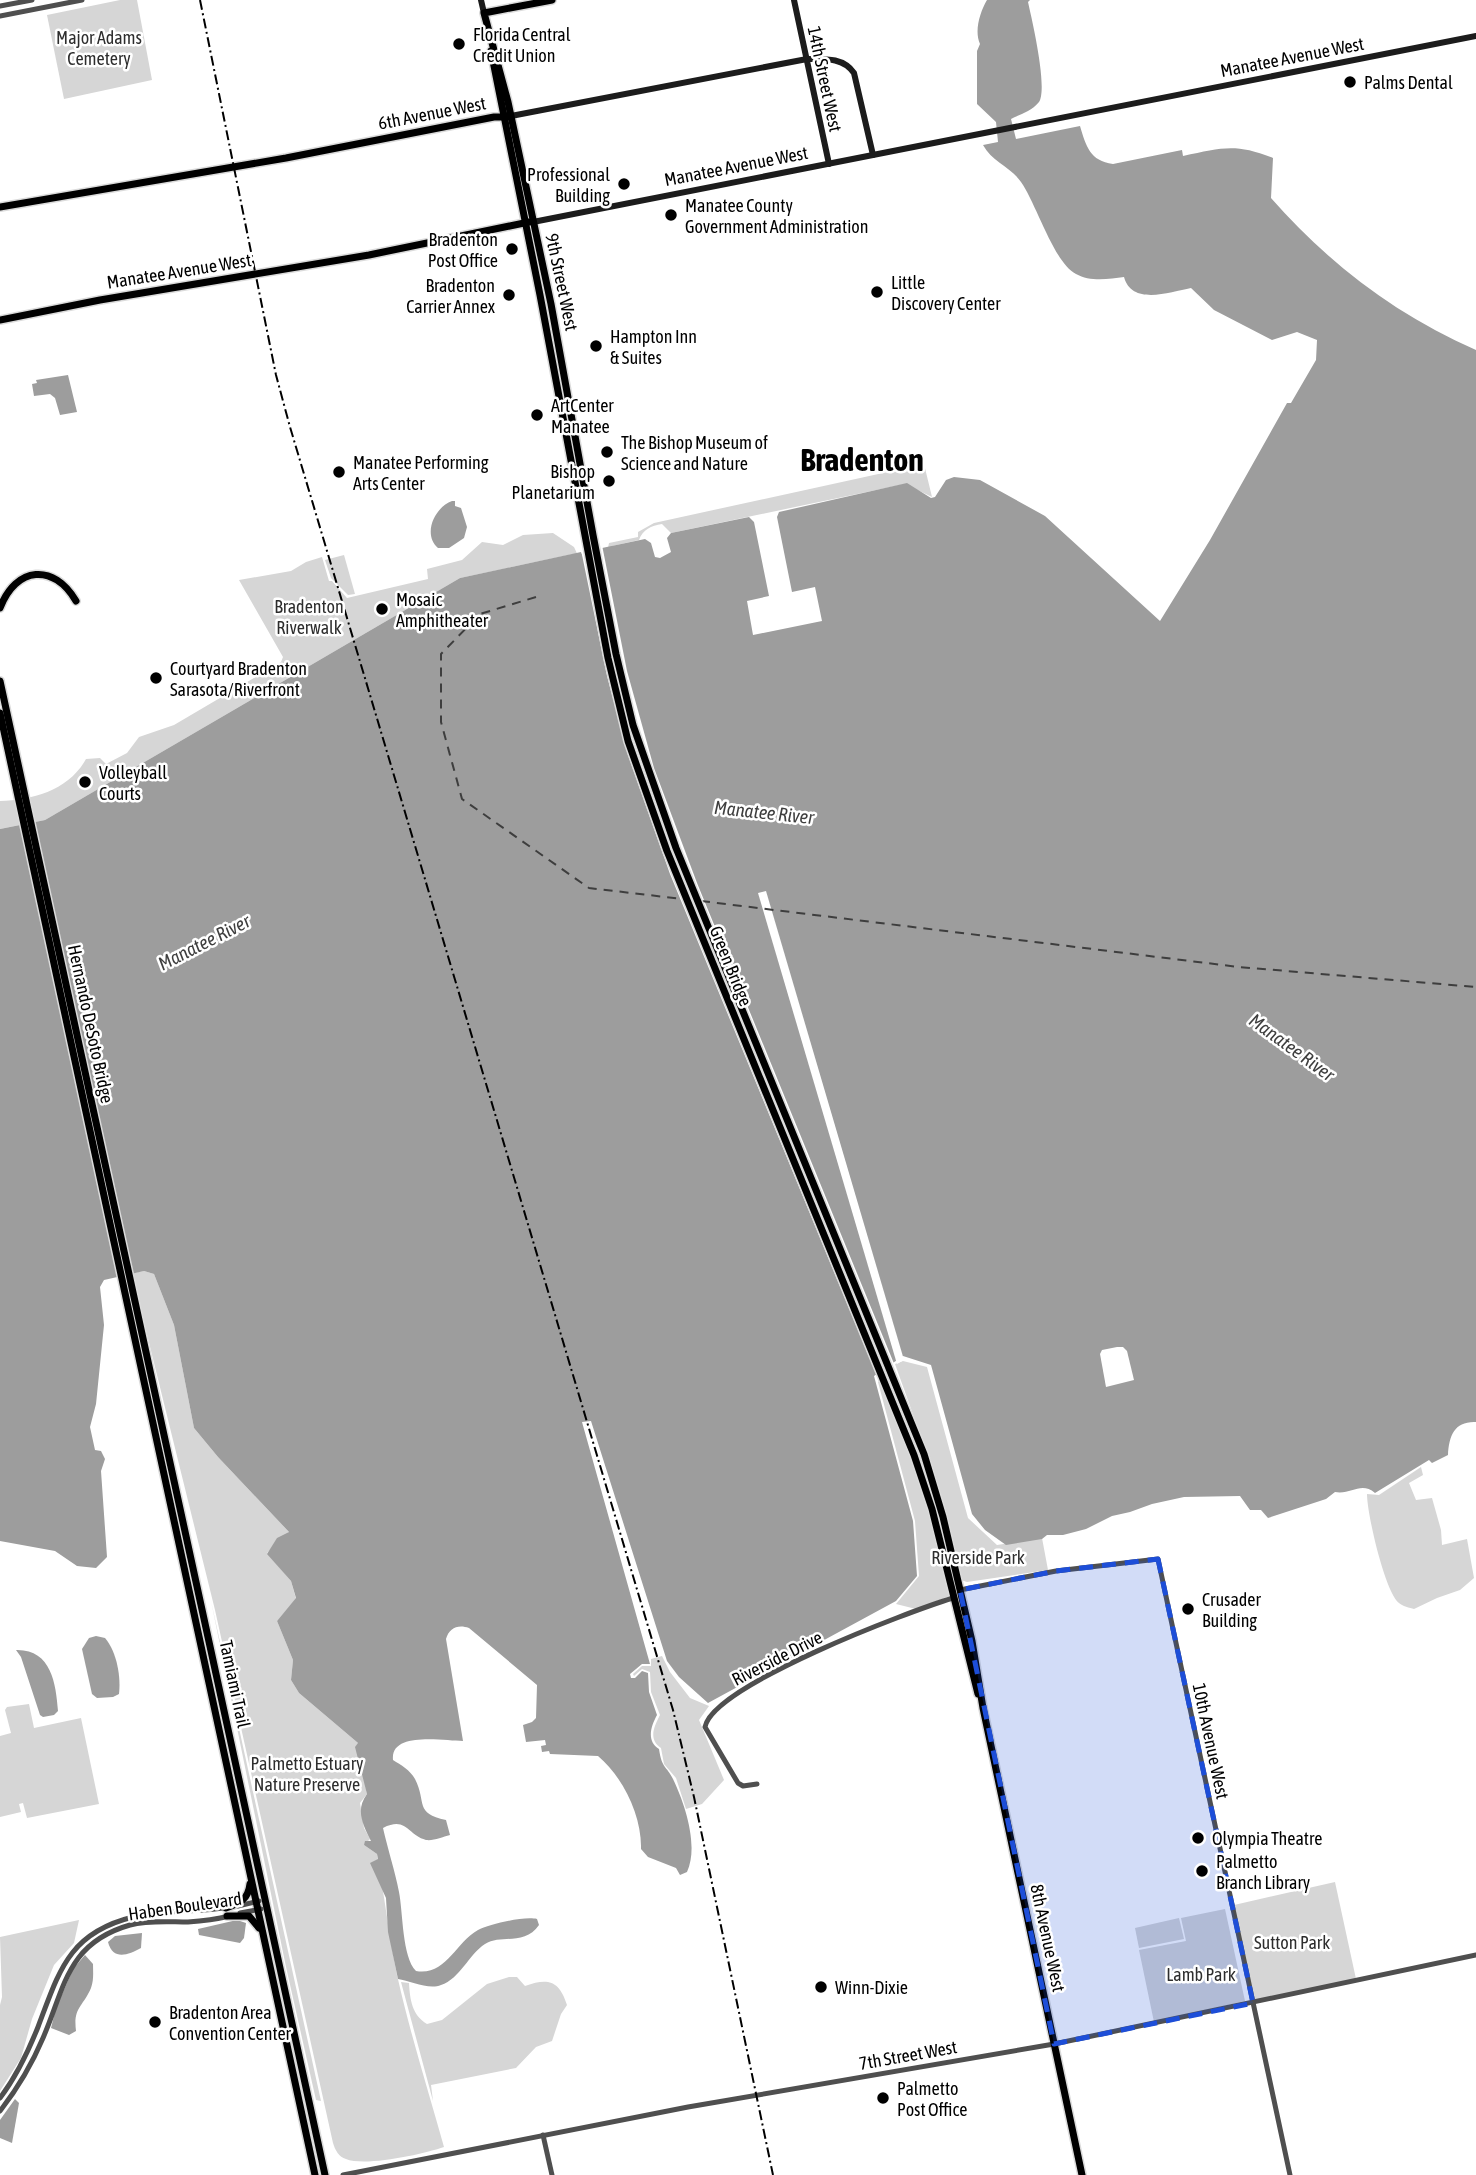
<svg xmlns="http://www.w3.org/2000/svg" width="1476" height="2175" font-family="'Asap Condensed',sans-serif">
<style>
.green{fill:#d6d6d6}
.water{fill:#9d9d9d}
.pier{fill:#fff}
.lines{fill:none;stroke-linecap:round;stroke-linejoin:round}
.ferry{stroke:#3e3e3e;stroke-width:2;stroke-dasharray:9 7;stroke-linecap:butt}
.primary-casing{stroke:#dbdbdb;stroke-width:10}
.trunk-casing{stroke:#dbdbdb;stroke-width:10}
.tertiary{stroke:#4f4f4f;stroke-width:5}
.secondary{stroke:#1c1c1c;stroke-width:6}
.primary{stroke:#000;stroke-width:7}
.trunk{stroke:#000;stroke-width:7}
.rail{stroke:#000;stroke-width:2;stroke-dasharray:10 3.5 2 3.5;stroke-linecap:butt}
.marked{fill:#1d4ed8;fill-opacity:0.2;stroke:#1d4ed8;stroke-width:5;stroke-dasharray:14 9;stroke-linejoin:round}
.poi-dot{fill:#000;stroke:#fff;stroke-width:2.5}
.labels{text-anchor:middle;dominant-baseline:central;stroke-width:5;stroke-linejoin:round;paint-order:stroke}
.poi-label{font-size:18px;fill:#000;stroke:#fff;text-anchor:start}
.park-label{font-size:18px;fill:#2d2d2d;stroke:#fff}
.street-label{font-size:18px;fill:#000;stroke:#fff}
.water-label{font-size:19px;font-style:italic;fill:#3e3e3e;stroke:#fff}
.town-label{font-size:32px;font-weight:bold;fill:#000;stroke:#fff}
</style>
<rect width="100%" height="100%" fill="#fff"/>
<g class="green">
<polygon points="120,0 137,0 152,80 64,99 47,15"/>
<path d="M924 464 932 497 905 484 671 533 662 524C651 526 643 529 639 540L612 546 611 561 608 564 581 569 579 568 573 554 460 578 45 820 0 829V801C33 800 69 790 86 759L100 758 106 764 127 753 139 737 174 725 281 662 283 657 239 580 291 571 306 562 322 557 329 581H332L347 598 428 579 427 569 462 560 482 542 503 545 523 535 553 533 574 547 581 562 606 557 609 543 638 537V532L654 523Z"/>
<polygon points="344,555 355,594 348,595 331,578 325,560"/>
<path d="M144 1271 154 1274 174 1325 194 1428 218 1457 289 1532 267 1553 291 1581 296 1599 277 1621 293 1660 291 1680 299 1693 358 1743 367 1794 360 1803 364 1828 370 1839 364 1845 377 1854C384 1894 389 1935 397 1975 410 2033 428 2090 444 2147 424 2154 365 2167 346 2159 339 2157 335 2150 333 2143L215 1610 135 1286 133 1273Z"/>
<polygon points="903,1361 927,1367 968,1518 997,1545 1042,1538 1048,1570 967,1582 961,1580 930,1462 895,1364"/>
<polygon points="882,1380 912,1456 930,1514 950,1596 916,1609 896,1604 919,1576 915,1521 878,1382"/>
<path d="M1421 1467 1423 1475 1409 1483 1416 1500 1432 1498 1441 1530 1442 1545 1467 1539 1474 1578 1460 1590 1437 1598 1414 1609C1410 1608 1402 1606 1399 1603 1385 1592 1367 1514 1367 1494L1379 1495Z"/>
<polygon points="211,1601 321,2101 316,2100 286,1967"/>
<path d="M662 1656 670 1672 690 1698 709 1706 699 1720 724 1780 702 1804 686 1809 676 1778 664 1764 661 1748C648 1739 654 1727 660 1715L651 1692 650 1672 642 1669 634 1676 633 1674 642 1666H651V1659Z"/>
<polygon points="29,1704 34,1728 81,1718 99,1804 27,1818 23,1803 19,1804 21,1812 0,1817 0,1736 11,1733 5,1710 7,1707"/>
<polygon points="1335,1882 1356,1979 1254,2000 1234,1905"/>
<polygon points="1225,1909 1245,2001 1154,2022 1139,1950 1186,1941 1181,1918"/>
<polygon points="1179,1918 1184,1939 1139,1948 1135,1928"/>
<polygon points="79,1920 74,1943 54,1965 32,2019 21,2058 0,2091 0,2005 2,1997 0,1937"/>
<path d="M509 1977H517L525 1986C548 1978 559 1980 567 2005L561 2014 552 2041 536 2047 516 2068 431 2085 433 2101 401 1982 409 1983C410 2000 412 2015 427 2024L442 2020 487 1984Z"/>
</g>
<g class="water">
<path d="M987 0H1030L1028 2C1032 20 1048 88 1039 102 1031 112 1020 114 1011 119L1016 139 1080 126C1086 146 1090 161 1113 164L1182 150 1183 156C1222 148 1235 143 1273 158L1271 198C1328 263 1396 315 1476 350V1422C1455 1421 1449 1435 1448 1455L1432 1463 1429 1460 1375 1493C1361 1481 1351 1495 1335 1492L1326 1499 1268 1518 1261 1510H1250L1240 1496 1184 1497 1152 1504 1130 1512 1112 1516 1086 1529 1063 1535H1047L1042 1539 1006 1545 985 1530 972 1514 931 1365 903 1356 874 1376 913 1521 917 1576 896 1601 708 1703 679 1677 667 1661 591 1421 582 1422 650 1664H642L630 1674 631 1678H635L642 1671 648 1673 649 1692 657 1715C651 1726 646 1741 659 1749 662 1769 666 1765 673 1779 685 1804 699 1846 687 1872L680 1875 676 1868 648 1857 641 1849C642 1816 623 1777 598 1756L550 1754 549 1751 542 1752 541 1746 546 1745 545 1740 526 1742 523 1725 532 1722 536 1718 537 1685 469 1628C458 1624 449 1628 446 1639L463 1741C444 1741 390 1731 393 1760 401 1765 410 1770 415 1779 427 1803 414 1813 446 1820L450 1835C442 1837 434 1841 426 1840 407 1835 407 1816 383 1828 388 1850 395 1871 399 1892 403 1912 402 1957 416 1971 446 1976 455 1943 478 1930 489 1924 524 1916 537 1919L539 1925C525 1946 501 1934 485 1944 469 1954 460 1979 441 1985 429 1990 410 1981 398 1979L388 1932 386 1898 370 1863 378 1859 377 1854 364 1845 365 1841H371C363 1825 355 1810 367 1794L355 1747 358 1743 299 1693 291 1680 293 1660 277 1621 296 1598 291 1581 267 1554 277 1538 289 1532 218 1457 194 1428 174 1325 154 1274 144 1271 104 1280 100 1287 104 1325 96 1404 90 1427 95 1450 101 1451 105 1459 101 1471 107 1557 96 1568 77 1566 55 1551 0 1541V829L45 820 460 578 581 552 584 559 602 555V548L645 539 651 543 655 557 660 558 671 552 667 538 671 533 749 517 754 522 769 596 747 601 753 635 822 621 815 587 792 592 777 517 779 512 907 483 931 498 935 497 946 480 954 477 980 480 1045 516 1160 621 1210 540 1287 403H1291L1316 360 1317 340 1297 332 1272 340 1214 310 1191 288C1170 292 1132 306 1124 277 1109 279 1090 282 1076 274 1054 263 1037 205 1021 182 1011 167 992 162 983 145L998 142 996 122 977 104V51L980 44C974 31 980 12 987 0Z"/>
<polygon points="68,375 77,412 60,415 55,398 50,394 34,396 32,384 37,383 36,380"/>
<path d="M452 501H455V506L461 508 467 527 464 538 449 548H438C422 534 435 507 452 501Z"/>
<path d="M96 1636 105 1638C117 1652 121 1677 119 1694L113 1697 97 1698 92 1694 82 1649 89 1638Z"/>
<path d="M16 1650C51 1649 56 1683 58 1711L54 1715 43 1717 40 1715 21 1657Z"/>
<polygon points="237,1920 246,1923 244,1938 240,1943 199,1935 198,1929"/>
<path d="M142 1933 141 1948C128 1955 113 1961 108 1942L115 1936Z"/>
<path d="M85 1955 93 1964C93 1972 94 1980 91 1988 83 2007 73 2007 76 2031L69 2035 51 2028 56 2008 73 1969Z"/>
<polygon points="15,2099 19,2103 12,2143 0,2138 0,2120"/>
</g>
<g class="pier">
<polygon points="602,545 627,671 654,768 697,883 895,1366 878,1377 879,1381 670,874 628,755 607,676 581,550 584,550 586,555 599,552 599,547"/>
<polygon points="766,891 904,1360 897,1364 758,893"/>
<polygon points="1117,1347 1123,1347 1127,1351 1134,1380 1106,1387 1100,1354 1102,1350"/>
</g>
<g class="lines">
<g class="ferry">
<polyline points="536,597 480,614 441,654 441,722 462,799 589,888 682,899"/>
<polyline points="701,901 1239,967 1476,987"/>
</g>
<g class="primary-casing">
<g id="primary">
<polyline points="552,0 484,13 508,102 551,304 593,535 616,654 633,725 676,848 924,1454 943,1517 972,1641 983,1708 1082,2175"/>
<polyline points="491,51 540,295 608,658 628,741 667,851 914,1455 932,1509 978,1694"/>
<polyline points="0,207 286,158 494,117 507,117"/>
<polyline points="0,320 100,300 369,255 529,222"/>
</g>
</g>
<g class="trunk-casing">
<g id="trunk">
<path d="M0 608C16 566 54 563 76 601"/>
<polyline points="0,681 325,2175"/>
<polyline points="0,713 315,2175"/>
<path d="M226 1908C240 1903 248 1900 250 1884"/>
<polyline points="227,1916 249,1916 259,1928"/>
</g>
</g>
<g class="tertiary">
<polyline points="0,6 32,0"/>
<polyline points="0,16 82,0"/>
<polyline points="960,1590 1056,1571 1158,1559 1290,2175"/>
<path d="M757 1784 743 1786 738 1783 705 1727C713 1685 910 1611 953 1598"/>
<polyline points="238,1906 259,1901"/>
<polyline points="240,1913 261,1909"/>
<path d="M0 2098C16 2077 28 2052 38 2027 59 1972 68 1933 133 1917 164 1909 197 1913 229 1907"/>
<path d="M0 2111C18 2088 32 2064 43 2038 65 1987 67 1943 130 1925 149 1920 169 1922 188 1922 202 1921 217 1919 230 1916"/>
<polyline points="543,2135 552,2175"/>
<polyline points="343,2175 688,2107 1054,2044 1476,1955"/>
</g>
<g class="secondary">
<polyline points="481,0 484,13"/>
<polyline points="794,0 829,164"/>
<path d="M511 116 807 59C824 59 843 57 854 73L873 155"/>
<polyline points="533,222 1476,36"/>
</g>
<use href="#primary" class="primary"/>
<use href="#trunk" class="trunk"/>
<polyline class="rail" points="200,0 276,375 290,427 673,1710 694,1797 773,2175"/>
</g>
<path class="marked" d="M1158 1559 1253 2003 1054 2044 960 1590 1056 1571Z"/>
<g class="poi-dot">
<circle cx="459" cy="44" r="7"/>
<circle cx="1350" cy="82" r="7"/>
<circle cx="624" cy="184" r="7"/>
<circle cx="671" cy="215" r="7"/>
<circle cx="512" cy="249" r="7"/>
<circle cx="877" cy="292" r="7"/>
<circle cx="509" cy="295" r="7"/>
<circle cx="596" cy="346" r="7"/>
<circle cx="537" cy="415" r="7"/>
<circle cx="607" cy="452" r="7"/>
<circle cx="339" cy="472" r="7"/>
<circle cx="609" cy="481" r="7"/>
<circle cx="382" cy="609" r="7"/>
<circle cx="156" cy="678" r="7"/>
<circle cx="85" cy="782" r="7"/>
<circle cx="1188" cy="1609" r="7"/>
<circle cx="1198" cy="1838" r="7"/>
<circle cx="1202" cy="1871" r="7"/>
<circle cx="821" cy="1987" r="7"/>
<circle cx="155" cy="2022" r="7"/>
<circle cx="883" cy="2098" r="7"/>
</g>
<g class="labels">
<g class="poi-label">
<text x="473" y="34">Florida Central<tspan x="473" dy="21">Credit Union</tspan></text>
<text x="1364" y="82">Palms Dental</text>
<text x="610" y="174" text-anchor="end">Professional<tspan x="610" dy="21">Building</tspan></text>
<text x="685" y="205">Manatee County<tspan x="685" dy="21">Government Administration</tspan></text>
<text x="498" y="239" text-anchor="end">Bradenton<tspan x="498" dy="21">Post Office</tspan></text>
<text x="891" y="282">Little<tspan x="891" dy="21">Discovery Center</tspan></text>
<text x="495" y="285" text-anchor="end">Bradenton<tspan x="495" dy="21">Carrier Annex</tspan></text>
<text x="610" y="336">Hampton Inn<tspan x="610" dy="21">&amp; Suites</tspan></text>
<text x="551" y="405">ArtCenter<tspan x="551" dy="21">Manatee</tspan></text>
<text x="621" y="442">The Bishop Museum of<tspan x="621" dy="21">Science and Nature</tspan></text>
<text x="353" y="462">Manatee Performing<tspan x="353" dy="21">Arts Center</tspan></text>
<text x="595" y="471" text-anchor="end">Bishop<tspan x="595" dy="21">Planetarium</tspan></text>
<text x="396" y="599">Mosaic<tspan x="396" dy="21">Amphitheater</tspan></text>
<text x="170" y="668">Courtyard Bradenton<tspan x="170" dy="21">Sarasota/Riverfront</tspan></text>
<text x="99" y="772">Volleyball<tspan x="99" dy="21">Courts</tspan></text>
<text x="1202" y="1599">Crusader<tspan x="1202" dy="21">Building</tspan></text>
<text x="1212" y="1838">Olympia Theatre</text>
<text x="1216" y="1861">Palmetto<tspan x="1216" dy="21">Branch Library</tspan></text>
<text x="835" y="1987">Winn-Dixie</text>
<text x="169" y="2012">Bradenton Area<tspan x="169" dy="21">Convention Center</tspan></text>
<text x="897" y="2088">Palmetto<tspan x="897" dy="21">Post Office</tspan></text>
</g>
<g class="park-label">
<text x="99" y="37">Major Adams<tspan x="99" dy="21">Cemetery</tspan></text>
<text x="309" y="606">Bradenton<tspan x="309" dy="21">Riverwalk</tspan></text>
<text x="978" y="1557">Riverside Park</text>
<text x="307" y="1763">Palmetto Estuary<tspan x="307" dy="21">Nature Preserve</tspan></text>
<text x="1292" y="1942">Sutton Park</text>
<text x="1201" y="1974">Lamb Park</text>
</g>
<g class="street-label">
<text transform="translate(1292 57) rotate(-11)">Manatee Avenue West</text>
<text transform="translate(825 79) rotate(78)">14th Street West</text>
<text transform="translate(432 113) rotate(-11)">6th Avenue West</text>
<text transform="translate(736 166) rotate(-11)">Manatee Avenue West</text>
<text transform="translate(179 271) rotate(-9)">Manatee Avenue West</text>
<text transform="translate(562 282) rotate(78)">9th Street West</text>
<text transform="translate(731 966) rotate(68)">Green Bridge</text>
<text transform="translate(91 1024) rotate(78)">Hernando DeSoto Bridge</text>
<text transform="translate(777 1658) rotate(-27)">Riverside Drive</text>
<text transform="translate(235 1684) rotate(78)">Tamiami Trail</text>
<text transform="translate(1211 1741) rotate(78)">10th Avenue West</text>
<text transform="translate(185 1906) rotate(-8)">Haben Boulevard</text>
<text transform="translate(1048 1938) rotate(78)">8th Avenue West</text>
<text transform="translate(908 2055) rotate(-10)">7th Street West</text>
</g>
<g class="water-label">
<text transform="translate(764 812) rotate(6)">Manatee River</text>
<text transform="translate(204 942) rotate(-27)">Manatee River</text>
<text transform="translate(1292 1047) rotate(36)">Manatee River</text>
</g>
<g class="town-label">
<text x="862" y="459">Bradenton</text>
</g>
</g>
</svg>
